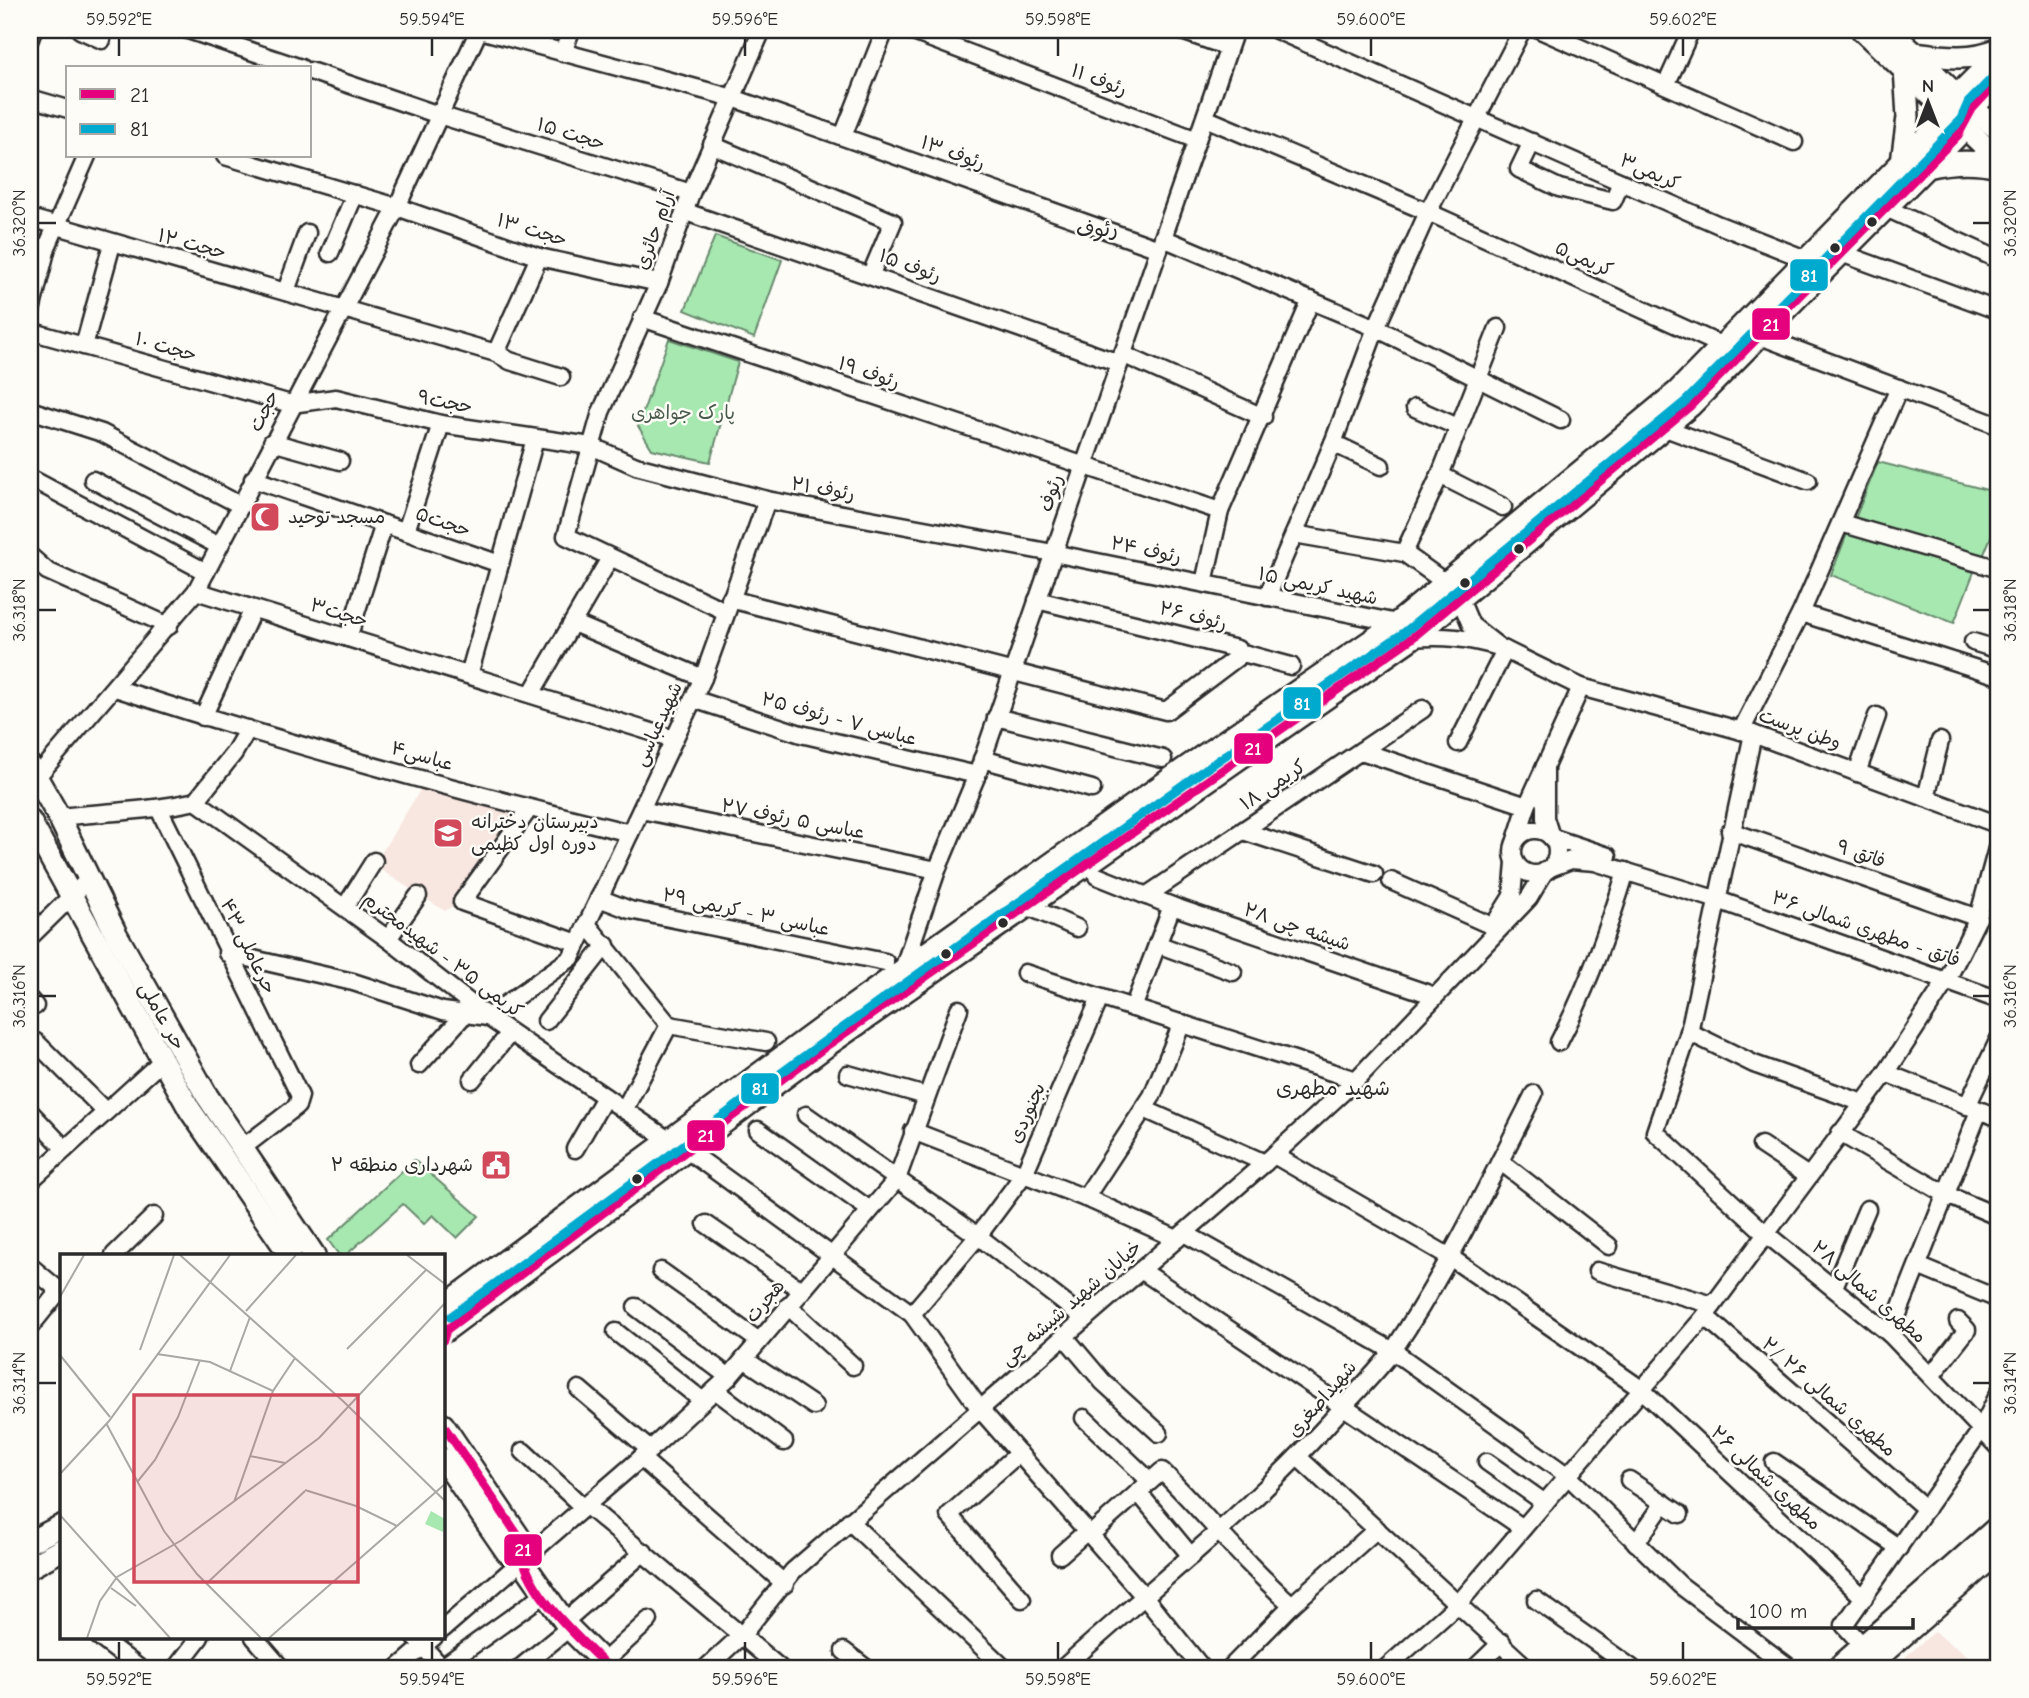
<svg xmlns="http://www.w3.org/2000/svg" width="2029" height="1698" font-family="'Comic Neue','Playpen Sans Arabic',sans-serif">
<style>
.built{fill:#f8e6e0}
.green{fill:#a7e8b1;stroke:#698a6e;stroke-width:2}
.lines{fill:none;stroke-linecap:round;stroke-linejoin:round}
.minor-casing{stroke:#2b2b2b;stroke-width:21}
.major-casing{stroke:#2b2b2b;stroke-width:26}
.minor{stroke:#fdfcf7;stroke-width:16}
.major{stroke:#fdfcf7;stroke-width:21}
.bus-1-casing{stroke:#fdfcf7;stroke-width:14}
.bus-2-casing{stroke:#fdfcf7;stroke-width:14}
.bus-1{stroke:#e5007d;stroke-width:9}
.bus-2{stroke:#00a9ce;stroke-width:9}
.ticks{fill:none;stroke:#2b2b2b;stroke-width:2.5}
.bus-dot{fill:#2b2b2b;stroke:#fdfcf7;stroke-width:2.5}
.labels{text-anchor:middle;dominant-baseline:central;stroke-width:5;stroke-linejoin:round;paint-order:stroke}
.street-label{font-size:19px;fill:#2b2b2b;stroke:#fdfcf7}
.park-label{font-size:19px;fill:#4a5a4c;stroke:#fdfcf7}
.poi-label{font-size:19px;fill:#2b2b2b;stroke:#fdfcf7;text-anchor:start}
.neighbourhood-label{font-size:21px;fill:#2b2b2b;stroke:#fdfcf7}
.inset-road{fill:none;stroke:#a9a8a5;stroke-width:2}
.view{fill:#d1495b;fill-opacity:0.15;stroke:#d1495b;stroke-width:3.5}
.inset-edge{fill:none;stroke:#2b2b2b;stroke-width:3.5}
.line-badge{stroke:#fdfcf7;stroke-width:2.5}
.badge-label{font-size:19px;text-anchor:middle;font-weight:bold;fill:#fff}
.neatline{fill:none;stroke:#2b2b2b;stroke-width:2.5}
.ticks-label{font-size:18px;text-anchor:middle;fill:#2b2b2b}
</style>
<rect width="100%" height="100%" fill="#fdfcf7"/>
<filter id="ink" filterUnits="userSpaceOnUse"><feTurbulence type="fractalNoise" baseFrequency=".0143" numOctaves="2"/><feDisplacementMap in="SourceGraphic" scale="14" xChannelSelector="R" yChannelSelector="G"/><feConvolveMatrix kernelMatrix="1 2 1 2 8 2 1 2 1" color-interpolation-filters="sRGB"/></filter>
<g filter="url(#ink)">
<g class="built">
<polygon points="422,787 518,812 451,907 445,911 376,867 380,855"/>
<polygon points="1934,1632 1985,1668 1893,1668"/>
</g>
<g class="green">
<polygon points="715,236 782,260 754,338 685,310"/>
<polygon points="669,339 738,362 710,462 652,449 638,426"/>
<polygon points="1878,462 1999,493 1999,517 1982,559 1854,521"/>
<polygon points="1847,534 1974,572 1954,623 1831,575"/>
<polygon points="414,1160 479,1216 457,1238 433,1215 424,1224 403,1204 346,1255 339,1255 328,1240"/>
</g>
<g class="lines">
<g class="minor-casing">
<g id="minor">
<polyline points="80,30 102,40"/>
<polyline points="188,30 301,68"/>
<polyline points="480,30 733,98 1159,249"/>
<polyline points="908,30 1197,140"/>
<polyline points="1179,30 1228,47"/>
<polyline points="1276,30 1719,225 1808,260"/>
<polyline points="1540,30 1794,142"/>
<polyline points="30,39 33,30"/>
<polyline points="563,53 571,30"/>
<polyline points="310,71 439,115 691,193"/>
<polyline points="1666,85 1691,30"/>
<polyline points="30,98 68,109"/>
<polyline points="1205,118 1428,212 1723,346"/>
<polyline points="843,136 885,30"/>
<polyline points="1532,142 1519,169 1559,188 1613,201 1621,182"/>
<polyline points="712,145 893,222 871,274"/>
<polyline points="225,156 397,207 539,257 659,283"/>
<polyline points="1886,208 1999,260"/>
<polyline points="686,212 1119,363"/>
<polyline points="30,218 496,353 510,361 561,377"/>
<polyline points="1163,238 1376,328 1561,420"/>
<polyline points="330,253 355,194"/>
<polyline points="1841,253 1999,311"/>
<polyline points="286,291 307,233"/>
<polyline points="30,315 47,247 87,156"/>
<polyline points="642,318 1220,511"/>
<polyline points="30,331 291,404 336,398 441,424 591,446 636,466 767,500 1053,553 1397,623"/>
<polyline points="1760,336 1999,426"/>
<polyline points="84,346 112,244"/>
<polyline points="496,353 539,257"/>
<polyline points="1122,354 1263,417"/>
<polyline points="1415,408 1458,427"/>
<polyline points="30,410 102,433 240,505"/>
<polyline points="1657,425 1808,481"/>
<polyline points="272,442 340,461"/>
<polyline points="1333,443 1381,466"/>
<polyline points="1440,475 1503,507"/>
<polyline points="30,478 206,572"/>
<polyline points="253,479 500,564"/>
<polyline points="93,480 219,546"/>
<polyline points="1841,523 1999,569"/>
<polyline points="406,531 441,424"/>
<polyline points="1294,534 1404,553 1446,583"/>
<polyline points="1404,553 1440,475 1498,328"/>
<polyline points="30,556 47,571 169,626"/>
<polyline points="1204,583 1220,511 1311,300"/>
<polyline points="196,591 674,739"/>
<polyline points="1267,597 1333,443 1376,328 1428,212 1522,30"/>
<polyline points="730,599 1166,711 1239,656 1237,649 1037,600"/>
<polyline points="725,611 566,536 601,412 659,283 691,193 762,30"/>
<polyline points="1801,613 1999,676"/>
<polyline points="573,623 703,678"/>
<polyline points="348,638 384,524"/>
<path d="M1412 638C1444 635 1469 638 1499 647L1471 625 1460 599"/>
<polyline points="1973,642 1999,650"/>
<polyline points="1499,647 1581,687 1753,734 1999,825"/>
<polyline points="1239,652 1291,666"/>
<polyline points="469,675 535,439"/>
<path d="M115 688C284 743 457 791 630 833"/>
<polyline points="531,694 610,558"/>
<polyline points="693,699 801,734 977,775"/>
<polyline points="203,717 253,609"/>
<polyline points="996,717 1163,759"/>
<polyline points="1741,731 1801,613 1899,388"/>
<polyline points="1753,734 1689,1032 1655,1132 1765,1233 1890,1334 1999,1448"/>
<polyline points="1458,743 1505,650"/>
<polyline points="1361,751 1527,806"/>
<polyline points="982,759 1092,789"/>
<polyline points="1545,766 1545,818 1551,837 1608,856"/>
<polyline points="1857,773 1877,716"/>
<polyline points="36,778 196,591 397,207 479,30"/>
<polyline points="1926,798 1940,741"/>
<polyline points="196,801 388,939 488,1017 667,1139"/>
<polyline points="196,801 234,753 248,729"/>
<polyline points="159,809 300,1096 297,1106 241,1149"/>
<polyline points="529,809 462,902 578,943"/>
<polyline points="641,810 937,870"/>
<path d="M59 817C105 812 151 811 196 801"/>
<circle cx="1535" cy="852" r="22"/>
<polyline points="1243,831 1374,874"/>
<polyline points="1730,831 1978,918"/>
<polyline points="1516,840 1527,806 1581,687"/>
<polyline points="1550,868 1571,860 1595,862 1718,900 1999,1000"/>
<polyline points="1097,876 1172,906 1435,996"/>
<polyline points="1391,881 1492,926"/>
<polyline points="1146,896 1423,709"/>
<polyline points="599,898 630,910 885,962"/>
<polyline points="1027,906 1077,928"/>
<polyline points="345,907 374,861"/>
<polyline points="1497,920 1512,896 1515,863"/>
<polyline points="587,924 669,1025 624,1110"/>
<polyline points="30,937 89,879"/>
<polyline points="388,939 418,896"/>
<polyline points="1157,944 1233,972"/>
<polyline points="227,953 353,982 443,1011 488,1017 571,958 703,678 767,500"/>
<polyline points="903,969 937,870 977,775 1235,30"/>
<polyline points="1025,973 1356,1080"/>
<polyline points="30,1000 35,1006"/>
<polyline points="1133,1008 1172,906"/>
<polyline points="546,1021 606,945"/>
<polyline points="669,1025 766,1042"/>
<polyline points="1689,1032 1754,1064 1863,1103"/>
<polyline points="36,1042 105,1111"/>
<path d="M1559 1042C1588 987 1608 931 1626 871"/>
<polyline points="419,1065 465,1014"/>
<polyline points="1886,1073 1999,1118"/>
<polyline points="848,1074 926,1096"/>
<polyline points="472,1080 510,1033"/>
<polyline points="1967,1106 1999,1039"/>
<polyline points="1144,1109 1265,1163"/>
<polyline points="30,1112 65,1149"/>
<polyline points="806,1115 978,1236 1085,1319"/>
<polyline points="758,1130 870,1210"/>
<polyline points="913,1131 1093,1201 1177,1239"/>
<polyline points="1840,1133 1947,1195 1999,1217"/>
<polyline points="1761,1145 1808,1176"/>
<polyline points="575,1149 605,1097"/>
<polyline points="687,1150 912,1314 980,1409 1143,1595 1202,1668"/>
<polyline points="1274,1155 1450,1257 1641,1389 1864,1598"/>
<polyline points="1500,1161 1609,1246"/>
<polyline points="30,1181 162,1061"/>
<polyline points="1085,1198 1152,1096 1182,1023"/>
<polyline points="706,1224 801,1290"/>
<polyline points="1184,1233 1393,1351 1568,1476 1680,1585 1790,1668"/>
<polyline points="114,1255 154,1216"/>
<polyline points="30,1266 61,1292"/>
<polyline points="1918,1266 1993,1297"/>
<polyline points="1141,1270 1523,1528"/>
<polyline points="661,1271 759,1341"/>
<polyline points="1597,1271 1713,1305"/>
<polyline points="1834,1287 1867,1209"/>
<polyline points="788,1306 853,1366"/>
<polyline points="636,1307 729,1377"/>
<polyline points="912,1314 978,1236 1024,1174 1100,998"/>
<polyline points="1705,1316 1926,1509"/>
<polyline points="30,1327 59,1291"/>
<polyline points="616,1332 703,1401"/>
<polyline points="1890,1334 1979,1111"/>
<polyline points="1064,1336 1103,1382 1159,1433"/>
<polyline points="744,1359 814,1406"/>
<polyline points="1931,1376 1967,1330 1958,1321"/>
<polyline points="579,1389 650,1450"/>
<polyline points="715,1390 784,1442"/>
<polyline points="1084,1418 1150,1481"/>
<polyline points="523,1451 583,1507"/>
<polyline points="1019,1453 949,1515 1022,1599"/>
<polyline points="641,1458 785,1584"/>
<polyline points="1299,1458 1527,1668"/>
<polyline points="1487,1462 1545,1503"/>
<polyline points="1774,1462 1899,1548"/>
<polyline points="1629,1480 1680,1514"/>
<polyline points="1138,1492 1191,1556"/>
<polyline points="586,1505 780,1668"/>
<polyline points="849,1521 1004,1668"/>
<path d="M1090 1535 1162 1471C1206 1515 1245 1564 1292 1605"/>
<polyline points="1636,1543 1664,1503"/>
<polyline points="1060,1555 1087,1531"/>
<polyline points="1536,1600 1632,1668"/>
<polyline points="564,1622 644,1552"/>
<polyline points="443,1629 641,1458 729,1377 897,1179 959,1009"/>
<polyline points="99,1637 139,1668"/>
<polyline points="254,1637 281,1668"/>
<polyline points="415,1637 442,1668"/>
<polyline points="1863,1646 1844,1625 1981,1430 1999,1393"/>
<polyline points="844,1651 866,1668"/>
<polyline points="176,1668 200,1637"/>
<polyline points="398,1668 434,1637"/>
<polyline points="441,1668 543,1595"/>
<polyline points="520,1668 569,1628"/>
<polyline points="597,1668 649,1620"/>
<polyline points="706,1668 743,1634 793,1571 1274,1155 1356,1080 1529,898 1545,871"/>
<path d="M1063 1668C1160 1580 1259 1504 1345 1405 1361 1387 1380 1369 1394 1349 1448 1269 1490 1180 1534 1094"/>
<polyline points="1230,1668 1292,1605 1377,1529"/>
<polyline points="1386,1668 1458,1604 1705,1316 1886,1073 1947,980 1978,918 1999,841"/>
<polyline points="1475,1668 1502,1642"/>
</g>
</g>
<g class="major-casing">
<g id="major">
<polyline points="1862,30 1999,160"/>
<polyline points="1890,30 1957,96 1999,130"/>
<path d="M1915 53C1945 57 1971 61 1999 49"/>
<polyline points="1902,162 1908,117 1905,68"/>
<path d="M1926 167C1952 161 1974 160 1999 166"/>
<polyline points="30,766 59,817 116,934 207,1096 314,1255"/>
<polyline points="30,821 190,1110 290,1255"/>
<polyline points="443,1307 819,1030 1187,767 1397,623 1677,392 1951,112 1957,96 1999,54"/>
<polyline points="443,1332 829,1044 1412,638 1690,406 1958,135 1972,109 1999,80"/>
<polyline points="443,1425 523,1543 522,1561"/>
<polyline points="443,1459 507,1552 522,1561 569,1628 609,1668"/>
<polyline points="30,1542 61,1526"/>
<polyline points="30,1567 61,1550"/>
<polyline points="1838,1668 1999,1526"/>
<polyline points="1866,1668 1999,1551"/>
</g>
</g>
<use href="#minor" class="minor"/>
<use href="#major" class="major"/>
<g class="bus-1-casing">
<g id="bus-1">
<polyline points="443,1340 446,1330 829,1044 1412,638 1690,406 1958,135 1972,109 1999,80"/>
<path d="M443 1425 523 1543C516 1584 582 1641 609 1668"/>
</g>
</g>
<g class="bus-2-casing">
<polyline id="bus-2" points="450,1317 826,1040 1194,777 1405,632 1686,401 1960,121 1968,103 1999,71"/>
</g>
<use href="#bus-1" class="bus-1"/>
<use href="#bus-2" class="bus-2"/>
</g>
</g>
<path class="ticks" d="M119 38V56M432 38V56M745 38V56M1058 38V56M1371 38V56M1683 38V56M38 223H56M1973 223H1990M38 610H56M1973 610H1990M38 996H56M1973 996H1990M38 1383H56M1973 1383H1990M119 1642V1660M432 1642V1660M745 1642V1660M1058 1642V1660M1371 1642V1660M1683 1642V1660"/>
<defs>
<g id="mosque-square" transform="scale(1.575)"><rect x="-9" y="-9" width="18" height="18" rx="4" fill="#d1495b" stroke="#fdfcf7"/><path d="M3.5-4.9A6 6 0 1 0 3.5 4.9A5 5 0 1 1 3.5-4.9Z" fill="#fff"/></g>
<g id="school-square" transform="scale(1.575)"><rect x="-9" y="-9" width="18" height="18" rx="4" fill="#d1495b" stroke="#fdfcf7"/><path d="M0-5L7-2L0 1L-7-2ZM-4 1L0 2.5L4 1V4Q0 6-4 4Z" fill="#fff"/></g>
<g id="civic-square" transform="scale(1.575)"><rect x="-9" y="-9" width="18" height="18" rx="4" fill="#d1495b" stroke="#fdfcf7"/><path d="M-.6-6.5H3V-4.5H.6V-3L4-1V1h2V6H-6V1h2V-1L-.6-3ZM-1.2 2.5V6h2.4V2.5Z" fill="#fff"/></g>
</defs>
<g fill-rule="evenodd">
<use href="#mosque-square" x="265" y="517"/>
<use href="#school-square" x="448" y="833"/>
<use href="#civic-square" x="496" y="1165"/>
</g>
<g class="bus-dot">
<circle cx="1872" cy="222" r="6"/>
<circle cx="1835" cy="248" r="6"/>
<circle cx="1519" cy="549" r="6"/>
<circle cx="1465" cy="583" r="6"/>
<circle cx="1003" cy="923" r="6"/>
<circle cx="946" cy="954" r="6"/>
<circle cx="637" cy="1179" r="6"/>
</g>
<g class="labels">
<g class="street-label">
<text transform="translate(1099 80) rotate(21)">رئوف ۱۱</text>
<text transform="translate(571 134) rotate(17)">حجت ۱۵</text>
<text transform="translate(953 153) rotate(20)">رئوف ۱۳</text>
<text transform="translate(1650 172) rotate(24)">کریمی۳</text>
<text transform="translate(532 230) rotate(17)">حجت ۱۳</text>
<text transform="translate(655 230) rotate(-70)">آرام حائری</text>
<text transform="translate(192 244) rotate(15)">حجت ۱۲</text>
<text transform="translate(1584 259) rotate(24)">کریمی۵</text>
<text transform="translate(910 266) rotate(20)">رئوف ۱۵</text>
<text transform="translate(166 347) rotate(16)">حجت ۱۰</text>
<text transform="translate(869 373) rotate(19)">رئوف ۱۹</text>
<text transform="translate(445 402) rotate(11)">حجت۹</text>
<text transform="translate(264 411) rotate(-63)">حجت</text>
<text transform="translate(823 489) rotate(10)">رئوف ۲۱</text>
<text transform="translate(1051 493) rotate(-71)">رئوف</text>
<text transform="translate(443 522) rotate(19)">حجت۵</text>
<text transform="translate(1146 550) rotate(12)">رئوف ۲۴</text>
<text transform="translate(1318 586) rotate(12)">شهید کریمی ۱۵</text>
<text transform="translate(339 613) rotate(17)">حجت۳</text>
<text transform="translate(1193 616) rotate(14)">رئوف ۲۶</text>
<text transform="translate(839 719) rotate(15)">عباسی ۷ - رئوف ۲۵</text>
<text transform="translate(658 724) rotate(-65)">شهیدعباسی</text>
<text transform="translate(1800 729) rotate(20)">وطن پرست</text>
<text transform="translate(422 756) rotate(16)">عباسی۴</text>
<text transform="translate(1273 785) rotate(-34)">کریمی ۱۸</text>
<text transform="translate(793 819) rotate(11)">عباسی ۵ رئوف ۲۷</text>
<text transform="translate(1861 854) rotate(19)">فاتق ۹</text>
<text transform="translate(746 912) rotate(12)">عباسی ۳ - کریمی ۲۹</text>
<text transform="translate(1297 927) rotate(19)">شیشه چی ۲۸</text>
<text transform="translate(1866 929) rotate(19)">فاتق - مطهری شمالی ۳۶</text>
<text transform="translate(248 946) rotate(64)">حرعاملی ۴۳</text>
<text transform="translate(443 955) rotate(37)">کریمی ۳۵ - شهیدمحترم</text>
<text transform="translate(162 1016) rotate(61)">حر عاملی</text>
<text transform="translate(1027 1113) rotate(-66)">بجنوردی</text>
<text transform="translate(1869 1292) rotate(41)">مطهری شمالی ۲۸</text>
<text transform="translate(765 1301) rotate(-50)">هجرت</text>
<text transform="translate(1071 1303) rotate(-41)">خیابان شهید شیشه چی</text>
<text transform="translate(1829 1397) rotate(41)">مطهری شمالی ۲۶ /۲</text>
<text transform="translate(1322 1399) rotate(-49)">شهیداصغری</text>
<text transform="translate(1766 1478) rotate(43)">مطهری شمالی ۲۶</text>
</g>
<g class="park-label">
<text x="683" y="413">پارک جواهری</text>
</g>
<g class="poi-label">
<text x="288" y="517">مسجد توحید</text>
<text x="471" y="822">دبیرستان دخترانه<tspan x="471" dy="22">دوره اول کظیمی</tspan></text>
<text x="473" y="1165" text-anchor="end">شهرداری منطقه ۲</text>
</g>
<g class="neighbourhood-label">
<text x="1097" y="229">رئوف</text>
<text x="1333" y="1088">شهید مطهری</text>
</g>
</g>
<g transform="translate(60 1254)">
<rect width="385" height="385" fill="#fdfcf7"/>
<path d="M371 257 385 265 383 278 365 270Z" fill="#a7e8b1"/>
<path class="inset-road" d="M120 1 284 148 385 247M347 1 385 30M0 43 24 1M186 57 236 1M287 95 366 16M80 96 114 1M97 100 150 108 213 137M0 101 50 163M170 117 190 63M46 169 104 277 137 320 201 384M190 202 225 209M0 220 49 167 170 1M78 227 95 206 118 163 140 106M245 236 296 252 337 272M174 248 213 137 235 104M0 261 110 384M146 330 245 237M51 334 76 352M27 384 40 347 57 323 122 286 259 184 385 49M209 384 385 230"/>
<path class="view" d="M74 141H298V328H74Z"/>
<rect width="385" height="385" class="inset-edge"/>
</g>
<g class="line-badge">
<rect x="1789" y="258" width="40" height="34" rx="7" fill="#00a9ce"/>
<rect x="1751" y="307" width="40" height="34" rx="7" fill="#e5007d"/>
<rect x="1282" y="686" width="40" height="34" rx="7" fill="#00a9ce"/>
<rect x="1233" y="732" width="41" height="33" rx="7" fill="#e5007d"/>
<rect x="740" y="1072" width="40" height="33" rx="7" fill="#00a9ce"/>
<rect x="686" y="1119" width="40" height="33" rx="7" fill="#e5007d"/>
<rect x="503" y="1533" width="40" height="34" rx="7" fill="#e5007d"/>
</g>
<g class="badge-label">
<text x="1809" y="282">81</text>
<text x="1771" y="331">21</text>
<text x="1302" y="710">81</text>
<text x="1253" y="755">21</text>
<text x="760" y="1095">81</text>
<text x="706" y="1142">21</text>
<text x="523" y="1556">21</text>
</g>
<rect width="2029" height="1698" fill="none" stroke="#fdfcf7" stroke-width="77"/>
<rect x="66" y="66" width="245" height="91" fill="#fdfcf7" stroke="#a9a8a5" stroke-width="2"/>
<rect x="80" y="89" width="35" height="10" fill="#e5007d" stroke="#a9a8a5" stroke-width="2"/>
<text x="130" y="102" font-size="21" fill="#2b2b2b">21</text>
<rect x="80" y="124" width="35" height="10" fill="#00a9ce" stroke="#a9a8a5" stroke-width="2"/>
<text x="130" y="136" font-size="21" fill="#2b2b2b">81</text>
<g transform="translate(1928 102)" stroke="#fdfcf7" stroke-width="5" paint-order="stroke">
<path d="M0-5L12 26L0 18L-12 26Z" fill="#2b2b2b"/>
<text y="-10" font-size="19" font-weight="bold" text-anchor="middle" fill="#2b2b2b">N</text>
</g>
<path d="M1738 1618v10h175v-10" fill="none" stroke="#2b2b2b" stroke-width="3.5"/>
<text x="1749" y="1618" font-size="21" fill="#2b2b2b" stroke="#fdfcf7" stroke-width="5" paint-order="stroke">100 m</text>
<rect x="38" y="38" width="1952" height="1622" class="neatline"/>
<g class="ticks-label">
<text x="119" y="25">59.592°E</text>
<text x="432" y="25">59.594°E</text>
<text x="745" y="25">59.596°E</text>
<text x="1058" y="25">59.598°E</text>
<text x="1371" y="25">59.600°E</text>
<text x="1683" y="25">59.602°E</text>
<text transform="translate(19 223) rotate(-90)" y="6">36.320°N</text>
<text transform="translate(2010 223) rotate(-90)" y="6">36.320°N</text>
<text transform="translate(19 610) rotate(-90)" y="6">36.318°N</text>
<text transform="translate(2010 610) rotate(-90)" y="6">36.318°N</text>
<text transform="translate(19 996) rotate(-90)" y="6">36.316°N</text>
<text transform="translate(2010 996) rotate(-90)" y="6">36.316°N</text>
<text transform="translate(19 1383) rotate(-90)" y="6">36.314°N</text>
<text transform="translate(2010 1383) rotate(-90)" y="6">36.314°N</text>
<text x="119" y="1685">59.592°E</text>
<text x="432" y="1685">59.594°E</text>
<text x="745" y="1685">59.596°E</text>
<text x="1058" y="1685">59.598°E</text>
<text x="1371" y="1685">59.600°E</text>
<text x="1683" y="1685">59.602°E</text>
</g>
</svg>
